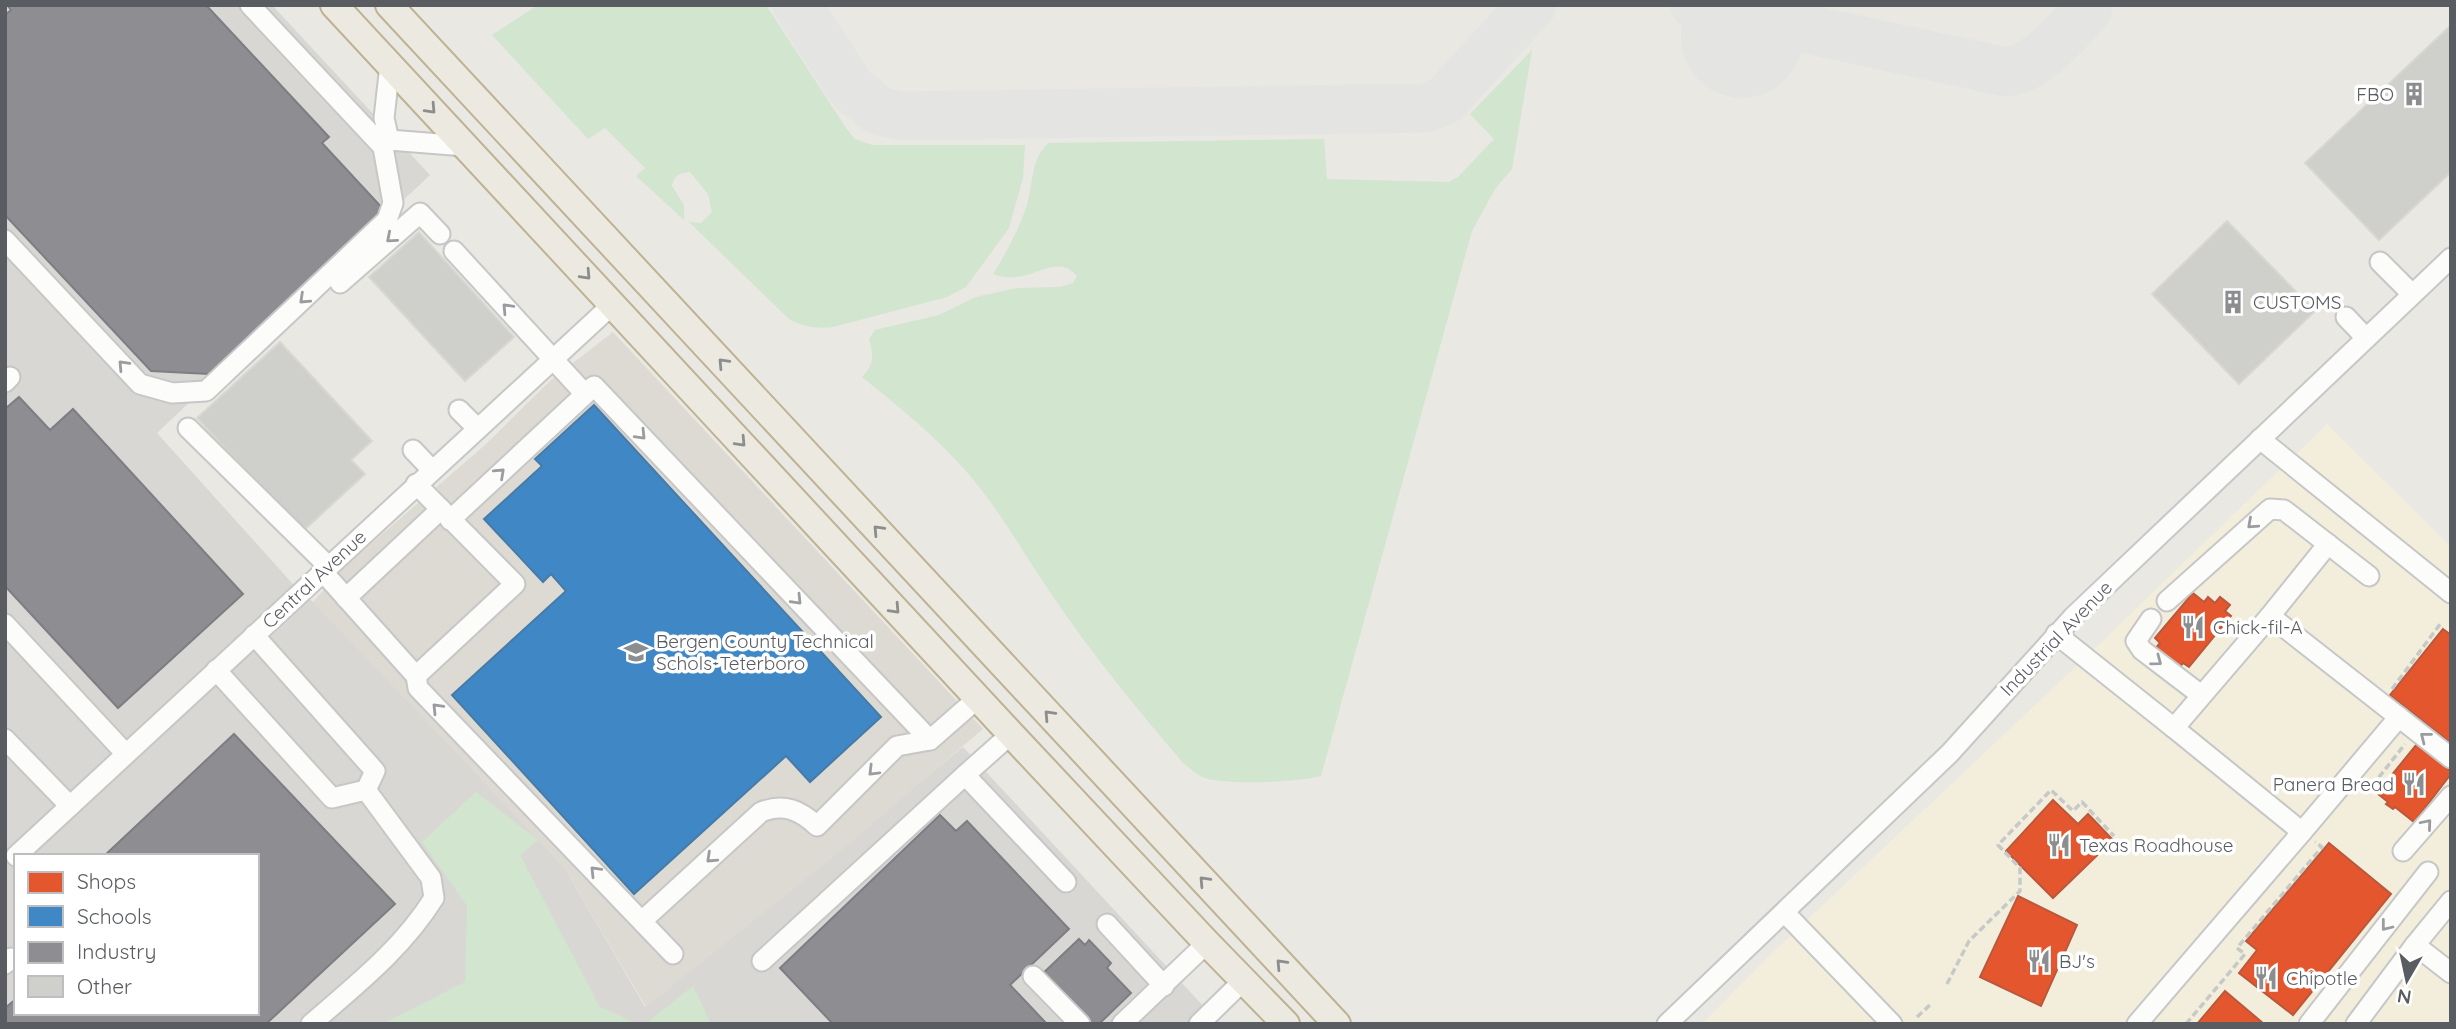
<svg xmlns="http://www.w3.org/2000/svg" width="2456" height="1029" font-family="Quicksand,sans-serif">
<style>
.commercial{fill:#f3eedc}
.industrial{fill:#d9d7d3;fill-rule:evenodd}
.education{fill:#dcdad3}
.green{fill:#d1e5cf}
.shops{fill:#e4572e;stroke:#ba583d;stroke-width:2}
.schools{fill:#3f88c5;stroke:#477ba7;stroke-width:2}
.industry{fill:#8d8d92;stroke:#7d7e83;stroke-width:2}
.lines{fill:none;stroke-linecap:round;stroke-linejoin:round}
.taxiway{stroke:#e4e4e2;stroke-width:49}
.runway{stroke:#e4e4e2;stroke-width:122}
.building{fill:#cfcfcc;stroke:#d8d7d2;stroke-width:2}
.minor-casing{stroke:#c6c7c6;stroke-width:23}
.highway-casing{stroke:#beb293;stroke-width:30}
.path{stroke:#c5c9c7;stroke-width:3.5;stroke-dasharray:7 3.5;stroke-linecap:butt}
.minor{stroke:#fcfcfb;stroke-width:19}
.highway{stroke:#eceae0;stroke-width:26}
.oneway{stroke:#8c8e8d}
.oneway2{stroke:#9a9c9f}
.labels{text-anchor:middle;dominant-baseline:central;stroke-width:7;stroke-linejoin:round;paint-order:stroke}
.poi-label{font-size:19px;fill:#595c61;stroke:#fff;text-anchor:start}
.street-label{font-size:19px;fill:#595c61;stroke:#fff}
</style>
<rect width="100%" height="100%" fill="#e9e8e3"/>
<polygon class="commercial" points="2327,424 2451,547 2451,1024 1702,1024 1769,956 2085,658"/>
<path class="industrial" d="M5 5H272L430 175 157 433 300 592 325 611 564 867 645 1007 963 747 1220 1024H5ZM16 856H257V1013H16Z"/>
<polygon class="education" points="613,332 983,729 833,857 646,1007 564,867 313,602 343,568 485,445 551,380"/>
<g class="green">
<path d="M538 5H766L846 128 855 139 872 145H1025L1023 178 1009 228 966 287 947 297 833 327C815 329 805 327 789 319L689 222 701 223 712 212 708 194 690 172C680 173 674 175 672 186L684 205V220L636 176 645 168 605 128 588 139 492 35Z"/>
<path d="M1532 50 1512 169 1495 189 1472 231 1321 776C1298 782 1223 786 1202 777 1196 774 1190 768 1184 764 1137 709 1090 652 1050 592 1022 551 998 507 965 470 934 435 898 406 862 377 874 365 874 355 869 339L875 330 939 315 976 297 1017 288 1060 287 1073 283 1077 276C1054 249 1028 289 993 274 1007 252 1019 229 1027 205 1033 185 1031 157 1049 143L1324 139 1327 179 1449 182 1458 177 1494 139 1470 114Z"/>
<polygon points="476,792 538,840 520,855 600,1007 638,1024 382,1024 465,982 467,906 422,842"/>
<polygon points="693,986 711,1024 645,1024"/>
</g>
<g class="shops">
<polygon points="2193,593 2204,602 2208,597 2215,603 2220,597 2230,605 2225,611 2231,616 2189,667 2183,663 2177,671 2155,649 2160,643 2155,638"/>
<polygon points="2443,629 2451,635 2451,743 2390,695"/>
<polygon points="2417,744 2451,771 2451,774 2414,822 2395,807 2393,809 2386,804 2388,802 2377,793"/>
<polygon points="2053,800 2078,824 2088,814 2113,840 2053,898 2006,851"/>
<polygon points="2329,843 2391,894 2293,1015 2239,973 2257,950 2246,941"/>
<polygon points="2018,896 2077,925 2041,1006 1980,977"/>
<polygon points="2225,991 2264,1024 2197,1024"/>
</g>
<polygon class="schools" points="594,405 881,717 810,782 786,756 634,894 452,695 566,591 551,574 543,582 484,519 542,466 535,459"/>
<g class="industry">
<polygon points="7,5 206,5 329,137 322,143 385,211 209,374 151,371 5,215 5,15 11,10"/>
<polygon points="19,397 50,430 73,409 243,594 118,708 5,586 5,409"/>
<polygon points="234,734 395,904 266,1024 5,1024 5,1008 16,999 16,1013 257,1013 257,856 104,856"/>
<polygon points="940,815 956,831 967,821 1069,929 1010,985 1047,1024 833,1024 780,968"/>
<polygon points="1079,939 1085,945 1089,940 1111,963 1107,968 1131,993 1099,1024 1084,1024 1039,977"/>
</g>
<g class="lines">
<g class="taxiway">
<polyline points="797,5 851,88 879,111 900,116 1426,108 1445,100 1532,5"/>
<path d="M1695 5 2006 72C2036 70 2066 32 2087 11L2088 5"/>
</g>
<polyline class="runway" points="1742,37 1749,5"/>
</g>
<g class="building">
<polygon points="2451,25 2451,172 2379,240 2305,163"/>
<polygon points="2227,221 2315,311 2239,384 2152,294"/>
<polygon points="419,232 514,337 465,381 369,277"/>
<polygon points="280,342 372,441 351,460 365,474 302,532 197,418"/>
</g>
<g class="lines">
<g class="minor-casing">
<g id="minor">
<polyline points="250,5 383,147 389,140 465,146"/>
<polyline points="389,140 384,118 390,65"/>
<polyline points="5,240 140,384 172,393 206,391 387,220 393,203 383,147"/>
<polyline points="454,251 585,394"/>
<polyline points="2380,262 2412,294"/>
<polyline points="340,283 420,213 440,234"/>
<polyline points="2346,317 2366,338"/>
<polyline points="5,382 10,377"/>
<polyline points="459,410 477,428"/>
<polyline points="188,428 328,566"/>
<polyline points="2260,439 2451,593"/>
<polyline points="413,450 432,470"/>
<polyline points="450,520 594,386 930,740"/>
<polyline points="323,572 416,676 418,688 673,954"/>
<polyline points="346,598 441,509"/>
<polyline points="2167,601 2270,509 2284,510 2369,576"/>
<polyline points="2270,616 2451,758"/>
<polyline points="2151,619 2136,641 2142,650 2201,695"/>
<polyline points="5,624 126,754"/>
<polyline points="2056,634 2174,728 2270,616 2328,544"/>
<polyline points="216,670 332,798 366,790 375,771 254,635"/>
<polyline points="416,676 515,584 416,484"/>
<polyline points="2174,728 2302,832 2399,717"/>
<polyline points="1011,734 965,775 1066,882"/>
<polyline points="5,739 70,806"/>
<polyline points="2403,851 2451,796"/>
<polyline points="16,856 613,304"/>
<polyline points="2451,901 2415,945 2451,973"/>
<polyline points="1785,913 1892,1024"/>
<path d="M643 920 761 812C784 803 800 810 817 826L897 746 930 740 978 698"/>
<polyline points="1107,924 1164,986"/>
<polyline points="762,961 965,775"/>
<polyline points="5,964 11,958"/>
<polyline points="1033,976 1080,1024"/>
<path d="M311 1024C356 985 402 949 434 898L431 878 366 790"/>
<polyline points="1122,1024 1207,943"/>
<polyline points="1199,1024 1244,980"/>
<polyline points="1667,1024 1950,753 2073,617 2451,258"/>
<polyline points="2137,1024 2302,832"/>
<polyline points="2309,1024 2428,872"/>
<polyline points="2356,1024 2415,945"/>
</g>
</g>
<g class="highway-casing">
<g id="highway">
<polyline points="334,5 1011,734 1207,943 1286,1024"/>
<polyline points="389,5 1337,1024"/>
</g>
</g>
<g class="path">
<polyline points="2392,689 2441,623"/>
<polyline points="2365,787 2369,790 2405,744"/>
<polyline points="1947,984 1969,941 2020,891 2020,868 1998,845 2051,790 2073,811 2082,802 2114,836"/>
<polyline points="1917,1017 1931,1004"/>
<polyline points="2186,1024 2245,954 2237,948 2322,847 2315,842"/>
</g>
<use href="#minor" class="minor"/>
<use href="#highway" class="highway"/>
</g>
<defs><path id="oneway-chevron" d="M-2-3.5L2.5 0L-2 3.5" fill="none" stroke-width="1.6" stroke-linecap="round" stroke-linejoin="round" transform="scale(1.75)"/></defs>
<g class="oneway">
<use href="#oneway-chevron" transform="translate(431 109) rotate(47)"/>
<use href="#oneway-chevron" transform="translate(586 275) rotate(47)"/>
<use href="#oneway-chevron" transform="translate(723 363) rotate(-133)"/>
<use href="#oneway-chevron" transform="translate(741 442) rotate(47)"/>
<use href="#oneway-chevron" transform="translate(878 530) rotate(-133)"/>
<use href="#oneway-chevron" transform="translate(895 609) rotate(47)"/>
<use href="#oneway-chevron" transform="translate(1049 715) rotate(-133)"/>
<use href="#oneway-chevron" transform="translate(1204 881) rotate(-133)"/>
<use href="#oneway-chevron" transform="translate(1281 964) rotate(-133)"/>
</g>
<g class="oneway2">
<use href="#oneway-chevron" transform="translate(391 238) rotate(139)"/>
<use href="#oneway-chevron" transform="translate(304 299) rotate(137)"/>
<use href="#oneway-chevron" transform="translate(507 308) rotate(-133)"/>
<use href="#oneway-chevron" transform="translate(123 365) rotate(-133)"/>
<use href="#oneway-chevron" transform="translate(641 435) rotate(46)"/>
<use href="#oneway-chevron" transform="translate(500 473) rotate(-43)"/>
<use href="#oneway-chevron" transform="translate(2252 524) rotate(138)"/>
<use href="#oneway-chevron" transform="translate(797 600) rotate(46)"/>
<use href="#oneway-chevron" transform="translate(2157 661) rotate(37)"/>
<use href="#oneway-chevron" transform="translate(437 708) rotate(-134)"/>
<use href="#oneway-chevron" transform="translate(2425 737) rotate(-142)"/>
<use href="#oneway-chevron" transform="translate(873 771) rotate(135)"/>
<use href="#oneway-chevron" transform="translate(2427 824) rotate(-50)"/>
<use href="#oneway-chevron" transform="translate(711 858) rotate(137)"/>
<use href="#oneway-chevron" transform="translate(595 871) rotate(-134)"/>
<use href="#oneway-chevron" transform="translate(2386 926) rotate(128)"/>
</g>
<defs>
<g id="building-bare" transform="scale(1.89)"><path d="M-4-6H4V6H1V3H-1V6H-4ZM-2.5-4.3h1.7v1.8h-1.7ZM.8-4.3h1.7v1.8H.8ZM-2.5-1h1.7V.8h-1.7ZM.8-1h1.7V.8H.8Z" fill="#8b8d8e" stroke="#fff" stroke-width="2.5" paint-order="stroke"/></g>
<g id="restaurant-bare" transform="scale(1.89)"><path d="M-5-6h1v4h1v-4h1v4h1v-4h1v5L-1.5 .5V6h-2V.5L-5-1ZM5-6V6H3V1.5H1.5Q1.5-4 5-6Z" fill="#8b8d8e" stroke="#fff" stroke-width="2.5" paint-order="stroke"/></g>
<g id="school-bare" transform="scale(1.89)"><path d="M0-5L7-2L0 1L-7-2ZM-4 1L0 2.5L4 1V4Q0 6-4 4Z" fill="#8b8d8e" stroke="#fff" stroke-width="2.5" paint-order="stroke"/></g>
</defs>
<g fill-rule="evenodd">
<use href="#building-bare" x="2414" y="94"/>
<use href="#building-bare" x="2233" y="302"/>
<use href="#restaurant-bare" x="2193" y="627"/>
<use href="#school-bare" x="636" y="652"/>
<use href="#restaurant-bare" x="2414" y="784"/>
<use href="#restaurant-bare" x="2059" y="845"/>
<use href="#restaurant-bare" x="2039" y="961"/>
<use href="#restaurant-bare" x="2266" y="978"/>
</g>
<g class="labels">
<g class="poi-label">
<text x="2394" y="94" text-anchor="end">FBO</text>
<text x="2253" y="302">CUSTOMS</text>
<text x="2213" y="627">Chick-fil-A</text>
<text x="656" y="641">Bergen County Technical<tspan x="656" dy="22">Schols-Teterboro</tspan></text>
<text x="2394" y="784" text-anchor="end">Panera Bread</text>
<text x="2079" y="845">Texas Roadhouse</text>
<text x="2059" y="961">BJ's</text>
<text x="2286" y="978">Chipotle</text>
</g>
<g class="street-label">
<text transform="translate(314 579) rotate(-43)">Central Avenue</text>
<text transform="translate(2056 638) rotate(-46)">Industrial Avenue</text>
</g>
</g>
<rect width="2456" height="1029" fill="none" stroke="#595c61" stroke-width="14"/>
<rect x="14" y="854" width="245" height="161" fill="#ffffff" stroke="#bdbec0" stroke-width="2"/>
<rect x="28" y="872" width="35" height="21" fill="#e4572e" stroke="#bdbec0" stroke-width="2"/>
<text x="77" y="889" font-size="21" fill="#595c61">Shops</text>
<rect x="28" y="906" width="35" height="21" fill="#3f88c5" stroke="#bdbec0" stroke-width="2"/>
<text x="77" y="924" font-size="21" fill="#595c61">Schools</text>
<rect x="28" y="942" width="35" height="21" fill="#8d8d92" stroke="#bdbec0" stroke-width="2"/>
<text x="77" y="959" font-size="21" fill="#595c61">Industry</text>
<rect x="28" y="976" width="35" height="21" fill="#cfcfcc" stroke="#bdbec0" stroke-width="2"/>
<text x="77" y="994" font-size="21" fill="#595c61">Other</text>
<g transform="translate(2407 980) rotate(189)" stroke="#ffffff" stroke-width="5" paint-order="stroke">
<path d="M0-5L12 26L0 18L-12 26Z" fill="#595c61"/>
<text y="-10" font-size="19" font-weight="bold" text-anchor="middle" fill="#595c61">N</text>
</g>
</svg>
